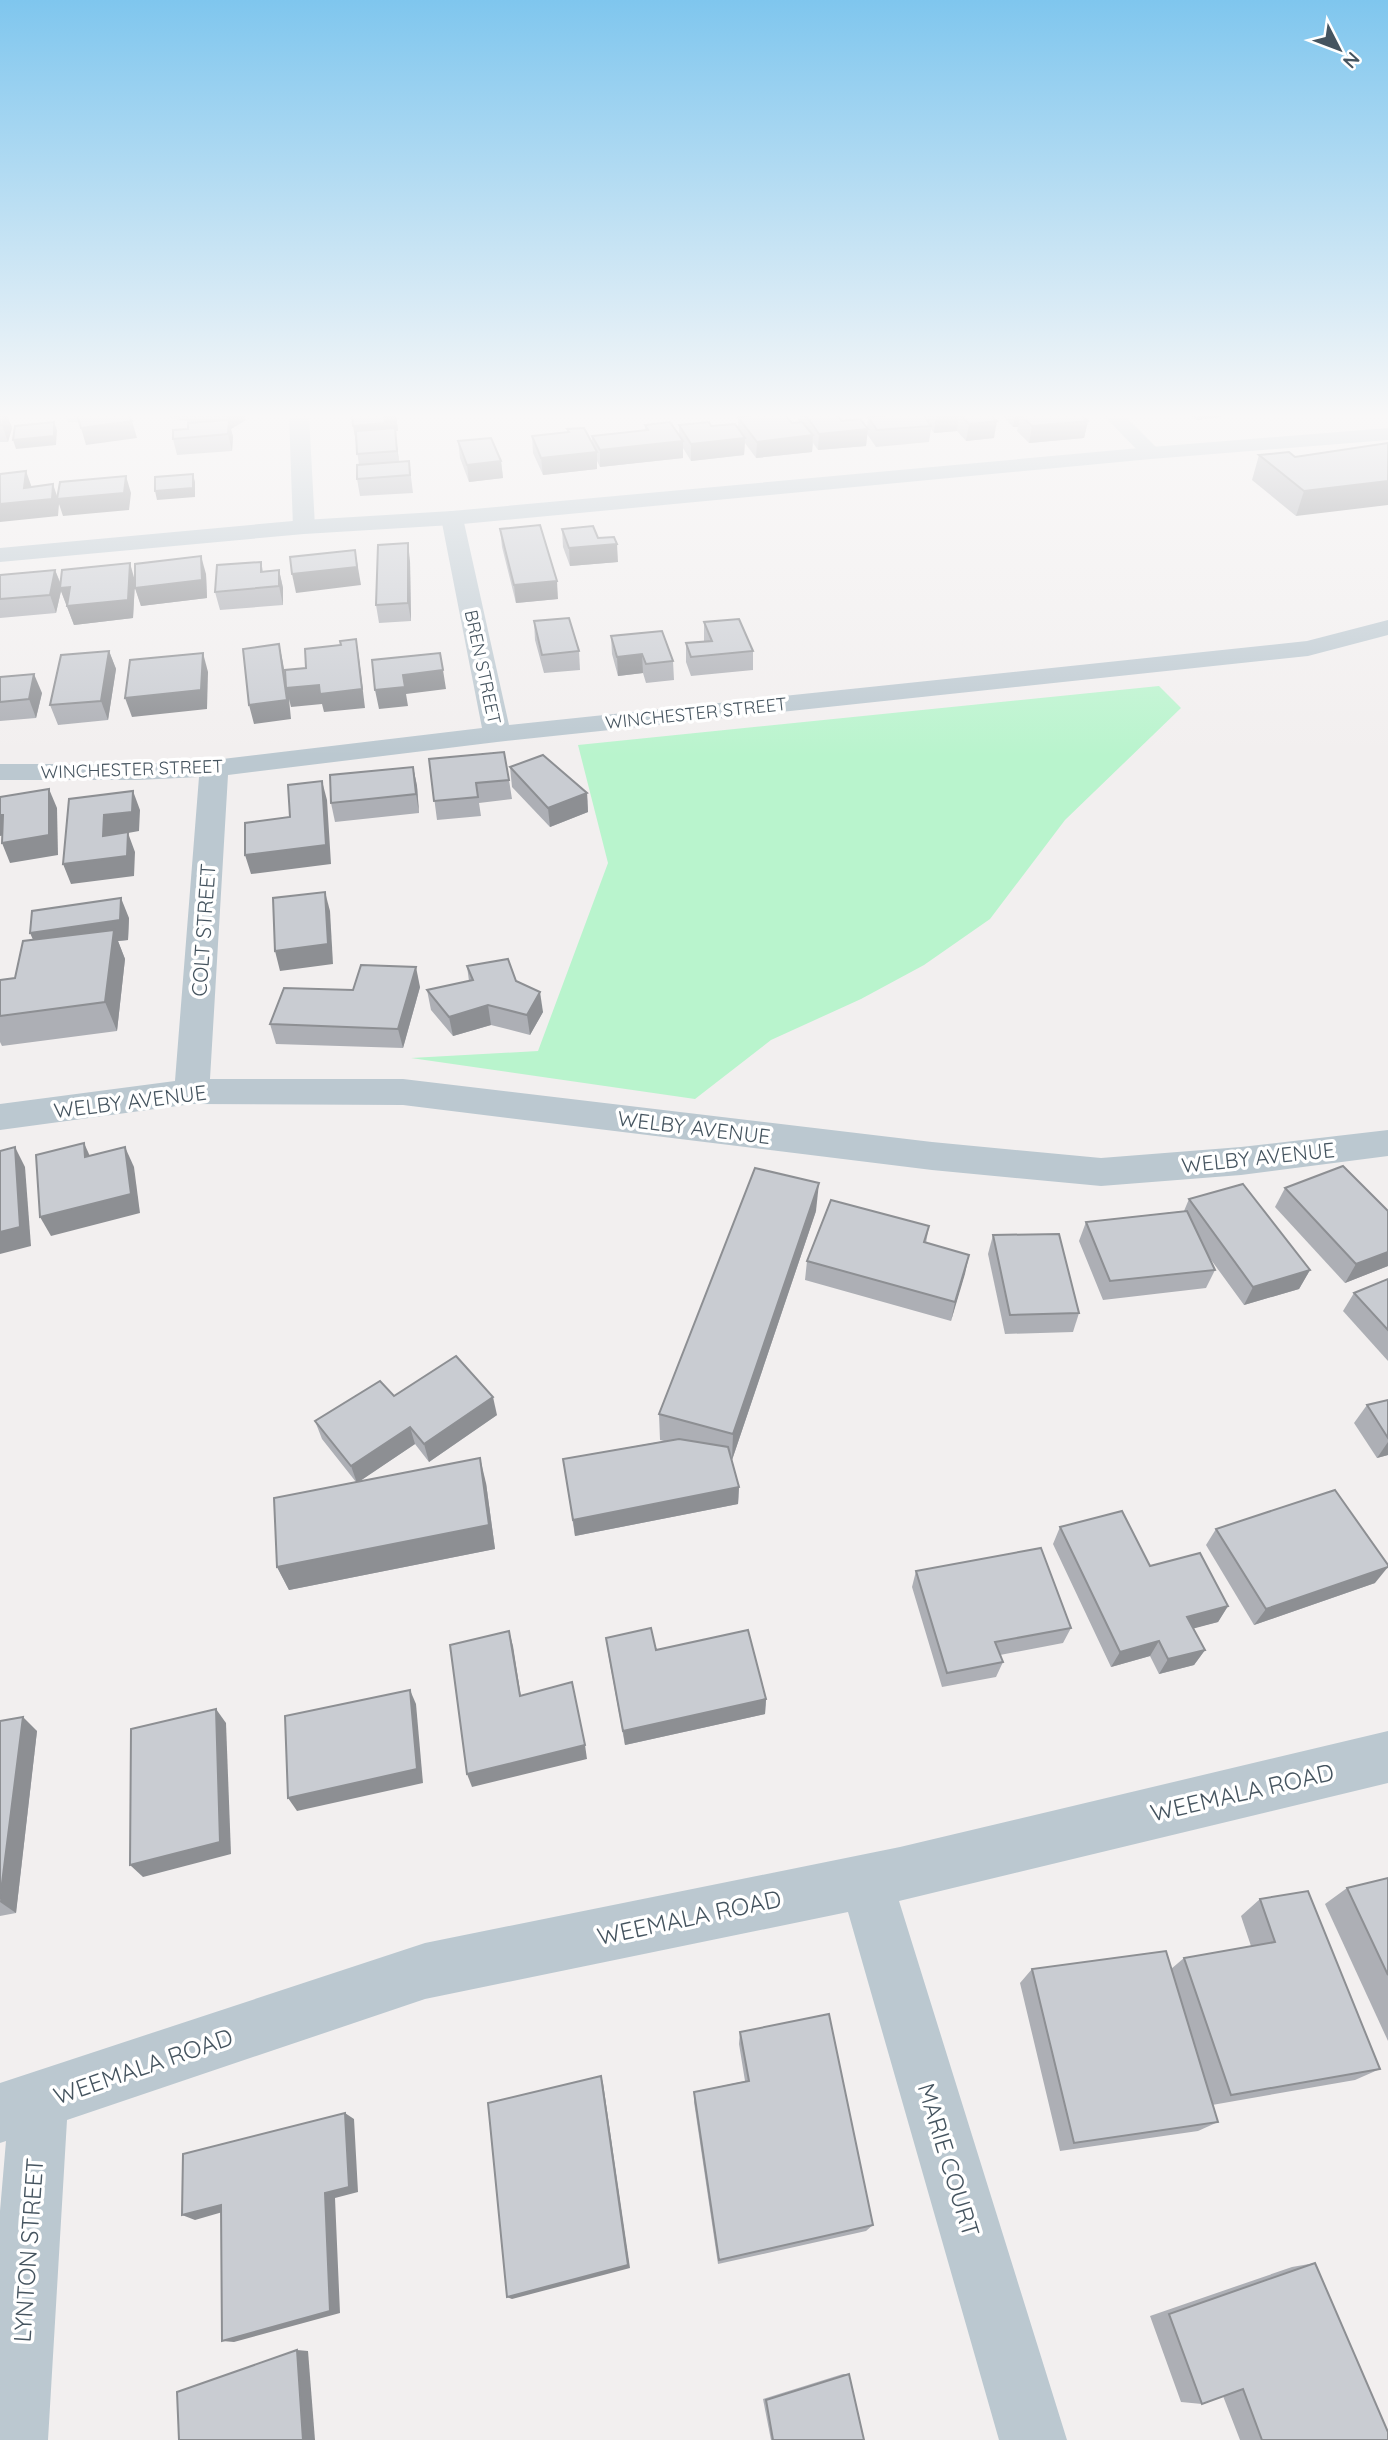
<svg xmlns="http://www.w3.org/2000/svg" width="1388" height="2440" font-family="Quicksand,sans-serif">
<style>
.green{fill:#b9f4cd}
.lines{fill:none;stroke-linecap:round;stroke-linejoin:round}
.minor{fill:#bbc8d0;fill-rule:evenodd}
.tertiary{fill:#bbc8d0;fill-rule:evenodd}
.wall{fill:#adafb5}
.shaded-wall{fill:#8d8f93}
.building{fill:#c9ccd2;stroke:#8d8f93;stroke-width:2}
.labels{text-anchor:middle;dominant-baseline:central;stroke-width:7;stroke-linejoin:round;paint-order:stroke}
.far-street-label{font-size:18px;fill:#45545f;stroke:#fff}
.street-label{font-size:21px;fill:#45545f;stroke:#fff}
.near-street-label{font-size:24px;fill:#45545f;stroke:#fff}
</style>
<rect width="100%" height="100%" fill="#f2efef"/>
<polygon class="green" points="1159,686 1181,708 1065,820 990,919 924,965 861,999 771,1040 695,1099 411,1058 538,1051 608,863 578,745"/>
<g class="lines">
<g class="minor">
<polygon points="65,415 85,415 82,422 68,422"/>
<polygon points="289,415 309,415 315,527 312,532 296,532 293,527"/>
<polygon points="1103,415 1124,415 1158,449 1161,453 1158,457 1144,457"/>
<polygon points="452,511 460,513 463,518 509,725 1307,641 1388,620 1388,635 1308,656 497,742 228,775 210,1079 403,1079 932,1142 1101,1158 1241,1147 1388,1130 1388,1156 1241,1175 1101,1186 932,1170 403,1105 192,1104 0,1130 0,1104 175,1081 199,777 138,780 0,780 0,764 138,764 214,760 482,728 441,518 444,513"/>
<polygon points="1388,1731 1388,1783 899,1901 1067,2440 999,2440 848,1912 425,1999 67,2120 48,2440 0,2440 0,2211 6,2141 0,2143 0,2083 425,1943 900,1847"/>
</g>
<polygon class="tertiary" points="1388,428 1388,440 1151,459 452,525 304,534 0,562 0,548 304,520 452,511 1151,447"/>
</g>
<g class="wall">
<polygon points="0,415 7,415 12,428 8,442 0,442"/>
<polygon points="170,415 245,415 246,420 231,429 233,437 232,451 177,455 173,439 188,429 194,423 171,418"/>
<polygon points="352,415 396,415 398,431 395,431 399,462 409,461 413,493 360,496 357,479 359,465"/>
<polygon points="798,415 837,415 842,421 867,428 868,417 889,415 991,415 994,438 966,441 957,431 934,433 931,429 929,442 876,447 867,434 866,446 818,450 813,443 812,452 756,458 745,443 744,455 691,461 683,448 683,458 600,467 597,461 597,469 543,475 533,453 532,436 567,432 567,429 592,443 592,436 645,430 645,425 679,436 679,425 738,428 738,417 792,423 798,422"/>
<polygon points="1002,415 1081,415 1088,421 1084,438 1029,443 1017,431 1018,427 1013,427"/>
<polygon points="1189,415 1223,415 1222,417 1197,420"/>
<polygon points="458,441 501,461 503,478 469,482 460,458"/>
<polygon points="1388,443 1296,516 1252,480 1259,455 1295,457"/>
<polygon points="500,529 558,599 516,603 502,547"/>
<polygon points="562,529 618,562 570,566 563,547"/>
<polygon points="410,561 411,621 379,623 376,605"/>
<polygon points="261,562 263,571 279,570 283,588 283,605 220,610 215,592"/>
<polygon points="55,570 61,584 135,581 206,574 207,598 141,606 135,588 135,583 133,618 74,625 61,591 56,613 0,618 0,575"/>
<polygon points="534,621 579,651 580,670 544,673 535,640"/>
<polygon points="704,622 753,651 753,670 691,676 686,662 686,643 704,642"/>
<polygon points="611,636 673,661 674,680 646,683 643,673 618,676 612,654"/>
<polygon points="109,651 116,669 108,720 58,725 50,705"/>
<polygon points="0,677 42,693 36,718 0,721"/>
<polygon points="429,759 509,780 512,799 479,803 481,816 437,820"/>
<polygon points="413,767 417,786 419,813 335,822 331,803"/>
<polygon points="510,767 587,793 588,812 550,827 512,787"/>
<polygon points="129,918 128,940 118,941 125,959 117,1031 2,1046 0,1042 0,980 15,978 33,940"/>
<polygon points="467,966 543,1012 530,1035 491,1025 453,1036 431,1010 427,990 469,981"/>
<polygon points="420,987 403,1048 276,1044 270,1024 353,990"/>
<polygon points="1285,1188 1388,1211 1388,1266 1345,1283 1275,1207"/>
<polygon points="1189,1199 1310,1270 1299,1289 1244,1305 1209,1257 1215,1270 1206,1288 1103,1300 1079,1241 1086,1222 1184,1211"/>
<polygon points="816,1211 732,1460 739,1487 738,1504 575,1536 563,1459 664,1441 660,1440 659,1414"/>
<polygon points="929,1226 926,1243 969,1255 951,1321 805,1280 807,1261"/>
<polygon points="993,1235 1079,1313 1073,1332 1005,1334 988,1254"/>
<polygon points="1388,1279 1388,1361 1343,1311 1354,1293"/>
<polygon points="394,1396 497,1415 429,1462 415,1444 360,1481 486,1483 495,1549 289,1590 277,1567 356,1482 322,1439 315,1421"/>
<polygon points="1388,1400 1388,1455 1377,1458 1354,1423 1367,1405"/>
<polygon points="1060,1527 1150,1566 1228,1606 1218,1622 1193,1628 1205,1650 1194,1665 1159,1674 1150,1656 1111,1667 1053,1544"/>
<polygon points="1216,1529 1375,1583 1254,1625 1206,1545"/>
<polygon points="916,1571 1071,1628 1063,1643 1000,1655 1003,1662 996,1677 942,1687 912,1587"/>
<polygon points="606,1638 656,1650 766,1699 765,1714 625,1745 608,1653"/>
<polygon points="0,1721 37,1731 16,1913 0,1916"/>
<polygon points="1388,1878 1388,2041 1325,1904 1347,1888"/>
<polygon points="1260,1899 1380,2069 1355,2080 1212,2105 1218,2122 1198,2131 1060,2151 1020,1983 1032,1969 1171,1969 1184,1958 1251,1946 1241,1916"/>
<polygon points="740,2032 873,2225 866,2231 718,2264 694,2102 694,2092 745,2081 739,2044"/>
<polygon points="1315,2263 1388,2440 1240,2440 1223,2396 1202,2404 1181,2402 1150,2316 1292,2267"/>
<polygon points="843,2374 849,2374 864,2440 771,2440 763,2399"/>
</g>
<g class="shaded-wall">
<polygon points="5,415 7,415 12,428 8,442 2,425"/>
<polygon points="227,415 245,415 246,420 231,429 233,437 232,451 228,434 229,424"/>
<polygon points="384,415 396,415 398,431 395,431 400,468 397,451 356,442 353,426"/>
<polygon points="953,415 959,415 957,431 934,433 936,416"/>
<polygon points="1015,415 1020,415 1018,427 1013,427"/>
<polygon points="1198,415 1223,415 1222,417 1197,420"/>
<polygon points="132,421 137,438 86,445 81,428"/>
<polygon points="997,421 994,438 966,441 969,424"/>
<polygon points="1088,421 1084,438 1029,443 1032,426"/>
<polygon points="54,422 57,430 56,445 16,449 13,440"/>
<polygon points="868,429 866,446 818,450 819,434"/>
<polygon points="813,435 812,452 756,458 757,442"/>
<polygon points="745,438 744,455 691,461 691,444"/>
<polygon points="683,441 683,458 600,467 600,450"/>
<polygon points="597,452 597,469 543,475 541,458"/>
<polygon points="501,461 503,478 469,482 467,465"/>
<polygon points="26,471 32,488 53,484 58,499 126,476 131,493 129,510 63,516 59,504 58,516 0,522 0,504 24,488"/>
<polygon points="193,474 195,482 195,497 157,500 155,491"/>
<polygon points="1388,481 1388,505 1296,516 1304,491"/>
<polygon points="408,543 410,561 411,621 408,603"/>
<polygon points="617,544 618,562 570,566 569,548"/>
<polygon points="355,550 361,585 296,593 292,574"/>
<polygon points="201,556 206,574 207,598 141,606 135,588"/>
<polygon points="130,563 135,581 133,618 74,625 61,591 56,613 50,595 55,570 62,588"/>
<polygon points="279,570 283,588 283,605 279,586"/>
<polygon points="557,581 558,599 516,603 514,585"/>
<polygon points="356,639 359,658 365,708 324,712 322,704 291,707 289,699 291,719 254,724 249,705 279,644 283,663 287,688"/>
<polygon points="109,651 116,669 108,720 101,701"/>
<polygon points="203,653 208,672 207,709 132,717 125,698"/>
<polygon points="642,654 643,673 618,676 617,657"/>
<polygon points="443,670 446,689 406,694 408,706 379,709 375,690 403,675"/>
<polygon points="34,674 42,693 36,718 29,699"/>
<polygon points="413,767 417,786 419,813 416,794"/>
<polygon points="322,781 327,800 331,864 251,874 245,855 326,845"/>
<polygon points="49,789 57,808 58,855 10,863 2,843"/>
<polygon points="133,791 140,810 139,831 128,833 135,852 134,876 71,884 63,864 103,836 104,815"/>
<polygon points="587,793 588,812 550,827 548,808"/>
<polygon points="0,815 3,815 11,834 0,836"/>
<polygon points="325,892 330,911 333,964 280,971 275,951"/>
<polygon points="121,898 129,918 128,940 118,941 125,959 117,1031 105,1002 39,953 30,933"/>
<polygon points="416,967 420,987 403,1048 398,1029"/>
<polygon points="540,992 543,1012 530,1035 527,1015"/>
<polygon points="488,1005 491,1025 453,1036 449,1017"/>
<polygon points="84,1143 93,1163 85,1157"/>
<polygon points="15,1147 25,1167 31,1246 0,1254 0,1232"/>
<polygon points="125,1147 134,1167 140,1213 51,1236 40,1217"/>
<polygon points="819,1183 816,1211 732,1460 733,1434"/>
<polygon points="1388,1252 1388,1266 1345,1283 1356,1264"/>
<polygon points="969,1255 965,1274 951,1321 955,1302"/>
<polygon points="1310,1270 1299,1289 1244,1305 1253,1287"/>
<polygon points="493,1397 497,1415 429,1462 424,1444"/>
<polygon points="410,1427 415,1444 357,1483 351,1466"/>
<polygon points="1388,1442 1388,1455 1377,1458"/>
<polygon points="480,1458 486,1483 495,1549 289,1590 277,1567"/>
<polygon points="739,1487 738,1504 575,1536 573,1520"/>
<polygon points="1388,1567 1375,1583 1254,1625 1266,1609"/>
<polygon points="1228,1606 1218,1622 1177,1633 1187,1617"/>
<polygon points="509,1631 513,1646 523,1710 520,1696"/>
<polygon points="1159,1641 1150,1656 1111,1667 1120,1652"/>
<polygon points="1205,1650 1194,1665 1159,1674 1168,1659"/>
<polygon points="410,1690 416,1704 423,1783 297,1811 288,1798"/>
<polygon points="766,1699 765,1714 625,1745 623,1731"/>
<polygon points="216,1709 226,1723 231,1854 143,1877 130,1865"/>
<polygon points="23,1717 37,1731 16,1913 0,1902"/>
<polygon points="585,1745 587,1759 472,1787 467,1774"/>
<polygon points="601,2076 603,2083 630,2268 512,2299 507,2297"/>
<polygon points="345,2113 354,2119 358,2192 335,2198 340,2313 234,2342 222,2341 325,2193"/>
<polygon points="221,2205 233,2209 195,2220 182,2215"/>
<polygon points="297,2350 308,2351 315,2440 303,2440"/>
</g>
<g class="building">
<polygon points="0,415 5,415 2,425 0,425"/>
<polygon points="77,415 129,415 132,421 81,428"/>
<polygon points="352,415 389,415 384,415 385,423 353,426"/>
<polygon points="755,415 785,415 792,423 802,422 813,435 757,442 738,417"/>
<polygon points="806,415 837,415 842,421 860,419 868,429 819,434"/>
<polygon points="889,415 923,415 931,426 877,430 868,417"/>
<polygon points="934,415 953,415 936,416"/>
<polygon points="960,415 991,415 997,421 969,424"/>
<polygon points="1020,415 1081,415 1088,421 1032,426"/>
<polygon points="229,420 228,434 173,439 173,430 188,429 188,423"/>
<polygon points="54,422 54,436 13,440 15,426"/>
<polygon points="670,422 683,441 600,450 592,436 648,430 645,425"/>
<polygon points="709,422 711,426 735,424 745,438 691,444 679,425"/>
<polygon points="395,428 397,451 357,454 356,431"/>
<polygon points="584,428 597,452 541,458 532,436 569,432 567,429"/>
<polygon points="491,438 501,461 467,465 458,441"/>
<polygon points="1388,443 1388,481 1304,491 1259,455 1289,452 1295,457"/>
<polygon points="409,461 410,475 357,479 357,465"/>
<polygon points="26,471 24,488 53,484 52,499 0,504 0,474"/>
<polygon points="193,474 193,488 155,491 155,477"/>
<polygon points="126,476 124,493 57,499 60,482"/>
<polygon points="540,525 557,581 514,585 500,529"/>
<polygon points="593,526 598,538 614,537 617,544 569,548 562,529"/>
<polygon points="408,543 408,603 376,605 378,545"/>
<polygon points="355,550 357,567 292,574 290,557"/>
<polygon points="201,556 202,580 135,588 135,564"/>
<polygon points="261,562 261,572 279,570 279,586 215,592 217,565"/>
<polygon points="130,563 128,600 67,606 70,587 60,588 62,570"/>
<polygon points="55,570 50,595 0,599 0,575"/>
<polygon points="569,618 579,651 542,655 534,621"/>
<polygon points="739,619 753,651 691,657 686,643 712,641 704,622"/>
<polygon points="662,631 673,661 646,664 642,654 617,657 611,636"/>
<polygon points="356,639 362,689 320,694 319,685 286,688 285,670 306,668 305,649 341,645 340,641"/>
<polygon points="279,644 287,700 249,705 243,649"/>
<polygon points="109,651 101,701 50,705 61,655"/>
<polygon points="203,653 201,690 125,698 130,660"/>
<polygon points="440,653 443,670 403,675 405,687 375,690 372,660"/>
<polygon points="34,674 29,699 0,702 0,677"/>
<polygon points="504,752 509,780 476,783 478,797 434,801 429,759"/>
<polygon points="543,755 587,793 548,808 510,767"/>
<polygon points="413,767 416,794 331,803 330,775"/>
<polygon points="322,781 326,845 245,855 245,823 290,817 288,785"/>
<polygon points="49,789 49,835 2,843 3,815 0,815 0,797"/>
<polygon points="133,791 132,812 104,815 103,836 128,832 127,856 63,864 69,799"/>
<polygon points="325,892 328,944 275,951 273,898"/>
<polygon points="121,898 120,920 30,933 32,911"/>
<polygon points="114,930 105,1002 0,1016 0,980 15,978 23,941"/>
<polygon points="508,959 516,981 540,992 527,1015 488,1005 449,1017 427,990 473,980 467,966"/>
<polygon points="361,965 416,967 398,1029 270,1024 284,988 353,990"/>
<polygon points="84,1143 85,1157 125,1147 131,1194 40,1217 36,1155"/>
<polygon points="15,1147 20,1227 0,1232 0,1151"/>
<polygon points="1343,1166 1388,1211 1388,1252 1356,1264 1285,1188"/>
<polygon points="755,1168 819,1183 733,1434 659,1414"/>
<polygon points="1243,1184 1310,1270 1253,1287 1189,1199"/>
<polygon points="831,1200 929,1226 924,1242 969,1255 955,1302 807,1261"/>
<polygon points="1187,1211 1215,1270 1110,1281 1086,1222"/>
<polygon points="1059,1234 1079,1313 1010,1315 993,1235"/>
<polygon points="1388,1279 1388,1330 1354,1293"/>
<polygon points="456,1356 493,1397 424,1444 410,1427 351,1466 315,1421 380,1381 394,1396"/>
<polygon points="1388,1400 1388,1438 1367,1405"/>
<polygon points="679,1439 728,1447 739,1487 573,1520 563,1459"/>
<polygon points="480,1458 489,1525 277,1567 274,1498"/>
<polygon points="1335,1490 1388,1565 1388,1567 1266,1609 1216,1529"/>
<polygon points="1122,1511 1150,1566 1200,1553 1228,1606 1187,1617 1205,1650 1168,1659 1159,1641 1120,1652 1060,1527"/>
<polygon points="1041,1548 1071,1628 995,1642 1003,1662 947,1673 916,1571"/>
<polygon points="651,1628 656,1650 748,1630 766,1699 623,1731 606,1638"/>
<polygon points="509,1631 520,1696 572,1682 585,1745 467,1774 450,1645"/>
<polygon points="410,1690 417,1769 288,1798 285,1716"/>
<polygon points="216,1709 220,1842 130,1865 131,1729"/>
<polygon points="23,1717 0,1899 0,1721"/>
<polygon points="1388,1878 1388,1975 1347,1888"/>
<polygon points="1308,1891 1380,2069 1231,2095 1184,1958 1275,1942 1260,1899"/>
<polygon points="1166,1951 1218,2122 1074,2143 1032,1969"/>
<polygon points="829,2014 873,2225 719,2260 694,2092 749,2081 740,2032"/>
<polygon points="601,2076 628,2265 507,2297 488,2103"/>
<polygon points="345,2113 349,2187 325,2193 330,2311 222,2341 221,2205 182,2215 183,2154"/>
<polygon points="1315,2263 1388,2432 1388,2440 1262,2440 1243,2389 1202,2404 1169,2314"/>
<polygon points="297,2350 303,2440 179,2440 177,2392"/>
<polygon points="849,2374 864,2440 773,2440 766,2400"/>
</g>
<linearGradient id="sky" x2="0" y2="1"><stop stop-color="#7fc6ee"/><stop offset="0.55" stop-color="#f9f8f8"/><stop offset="1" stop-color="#f9f8f8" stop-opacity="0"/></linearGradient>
<rect width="1388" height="756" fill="url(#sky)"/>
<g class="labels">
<g class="far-street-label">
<text transform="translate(483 667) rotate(78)">BREN STREET</text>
<text transform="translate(696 713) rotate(-6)">WINCHESTER STREET</text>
<text transform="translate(132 769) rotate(-2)">WINCHESTER STREET</text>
</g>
<g class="street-label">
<text transform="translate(203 930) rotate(-86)">COLT STREET</text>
<text transform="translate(130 1101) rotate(-7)">WELBY AVENUE</text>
<text transform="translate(694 1127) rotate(7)">WELBY AVENUE</text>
<text transform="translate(1258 1157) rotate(-6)">WELBY AVENUE</text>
</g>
<g class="near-street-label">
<text transform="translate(1242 1792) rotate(-13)">WEEMALA ROAD</text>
<text transform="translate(689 1917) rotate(-12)">WEEMALA ROAD</text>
<text transform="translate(143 2066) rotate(-19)">WEEMALA ROAD</text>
<text transform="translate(949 2160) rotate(73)">MARIE COURT</text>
<text transform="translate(28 2250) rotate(-86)">LYNTON STREET</text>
</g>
</g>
<g transform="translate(1339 49) rotate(132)" stroke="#ffffff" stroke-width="5" paint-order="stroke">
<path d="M0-5L12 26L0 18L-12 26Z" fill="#45545f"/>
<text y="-10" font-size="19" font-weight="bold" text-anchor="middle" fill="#45545f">N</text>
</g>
</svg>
